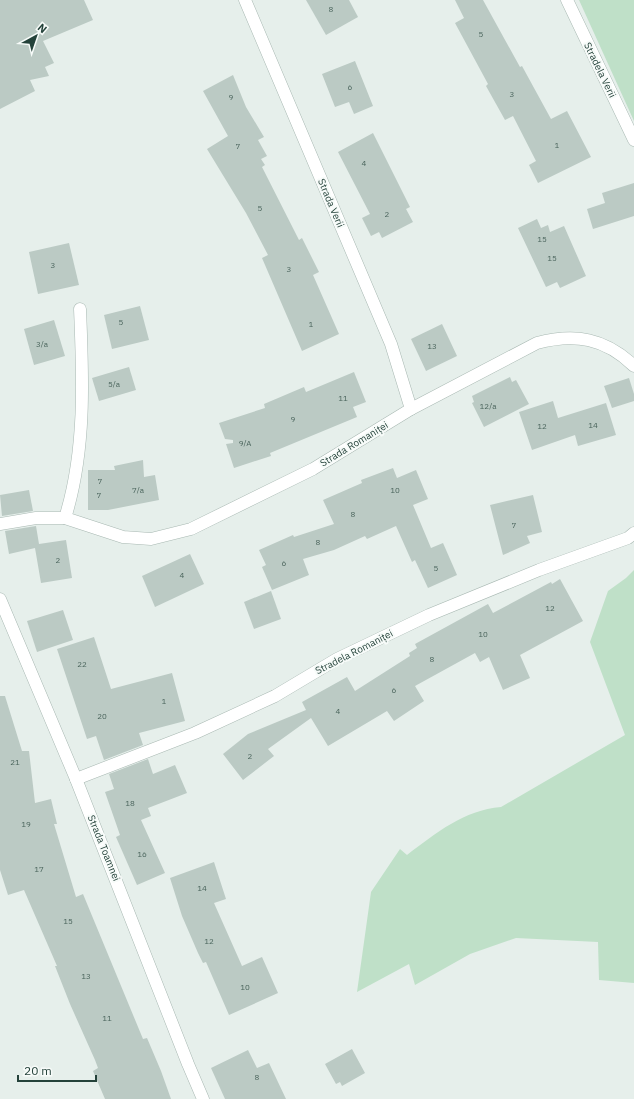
<svg xmlns="http://www.w3.org/2000/svg" width="634" height="1099" font-family="'IBM Plex Sans',sans-serif">
<style>
.green{fill:#bfe0c8}
.building{fill:#bbcac4}
.lines{fill:none;stroke-linecap:round;stroke-linejoin:round}
.minor-casing{stroke:#a8b8b2;stroke-width:13}
.minor{stroke:#fff;stroke-width:12}
.labels{text-anchor:middle;dominant-baseline:central;stroke-width:4;stroke-linejoin:round;paint-order:stroke}
.number-label{font-size:8px;fill:#4a645c}
.street-label{font-size:10px;fill:#24423a;stroke:#f7fbf9}
</style>
<rect width="100%" height="100%" fill="#e6efeb"/>
<g class="green">
<polygon points="579,0 634,0 634,121"/>
<path d="M634 570V983L599 980 598 942 516 938 470 954 415 985 409 964 357 992 371 892 400 849 407 855C436 833 464 810 501 807L625 735 590 642 608 591 626 578Z"/>
</g>
<g class="building">
<polygon points="0,0 84,0 93,20 43,41 54,63 45,67 49,76 30,80 35,91 0,109"/>
<polygon points="306,0 349,0 358,17 326,35"/>
<polygon points="455,0 483,0 520,67 522,66 551,119 567,111 591,157 538,183 529,165 536,161 513,116 505,120 486,86 488,84 455,23 464,18"/>
<polygon points="355,61 373,106 354,114 349,102 335,107 322,74"/>
<polygon points="233,75 246,107 264,137 258,140 267,156 261,159 265,165 262,167 299,240 302,238 319,272 313,275 339,334 302,351 262,258 268,255 246,213 207,149 228,136 203,91"/>
<polygon points="373,133 410,207 406,209 413,222 382,238 379,232 371,236 362,218 370,214 338,152"/>
<polygon points="634,183 634,216 593,229 587,209 605,203 602,193"/>
<polygon points="537,219 541,228 548,225 550,232 564,226 586,276 560,288 557,282 546,287 518,228"/>
<polygon points="69,243 79,285 38,294 29,252"/>
<polygon points="140,306 149,340 112,349 104,315"/>
<polygon points="54,320 65,356 34,365 24,329"/>
<polygon points="442,324 457,356 426,371 411,339"/>
<polygon points="129,367 136,390 99,401 92,378"/>
<polygon points="354,372 366,402 353,407 357,417 270,453 271,456 234,468 226,444 233,443 233,440 225,439 219,423 265,408 264,404 304,387 306,392"/>
<polygon points="510,377 512,382 516,380 529,404 484,427 472,403 474,402 472,396"/>
<polygon points="629,378 634,394 634,401 612,408 604,386"/>
<polygon points="553,401 558,418 606,403 616,435 578,446 575,435 532,450 519,412"/>
<polygon points="143,460 144,477 155,475 159,500 108,510 88,510 88,470 115,470 114,466"/>
<polygon points="393,468 397,478 416,470 428,499 413,505 431,548 443,543 457,575 428,588 415,560 412,562 396,526 367,539 365,536 334,550 303,559 309,575 272,590 262,567 266,565 259,550 293,535 294,537 334,524 323,500 362,483 361,480"/>
<polygon points="29,490 33,511 2,516 0,495"/>
<polygon points="533,495 542,532 527,536 530,543 503,555 490,505"/>
<polygon points="36,526 39,544 66,540 72,578 41,583 35,548 9,554 5,531"/>
<polygon points="190,554 204,584 155,607 142,576"/>
<polygon points="560,579 583,621 520,655 530,678 503,690 489,657 480,662 475,653 415,686 424,701 394,721 387,711 328,746 311,718 268,749 274,756 243,780 223,754 248,734 306,710 302,702 347,677 355,691 410,656 409,653 417,648 415,644 488,604 493,613 551,582 552,584"/>
<polygon points="271,591 281,619 254,629 244,602"/>
<polygon points="63,610 73,640 37,652 27,621"/>
<polygon points="94,637 111,689 172,673 185,721 139,733 143,745 104,760 96,736 87,739 57,649"/>
<polygon points="0,696 5,696 22,751 29,751 35,803 51,799 57,824 54,824 76,897 83,894 143,1039 147,1038 161,1071 171,1099 105,1099 93,1071 98,1068 95,1060 70,1004 55,966 57,966 24,890 8,895 0,870"/>
<polygon points="148,759 153,774 175,765 187,793 148,808 151,816 141,820 165,873 137,885 116,837 120,835 105,792 114,789 109,774"/>
<polygon points="214,862 226,899 214,903 242,966 262,957 278,993 229,1015 206,962 203,963 198,953 182,916 170,878"/>
<polygon points="352,1049 365,1073 342,1086 340,1082 336,1084 325,1064"/>
<polygon points="248,1050 257,1068 269,1063 286,1099 225,1099 211,1068"/>
</g>
<g class="lines">
<g class="minor-casing">
<g id="minor">
<polyline points="245,0 391,344 411,409"/>
<polyline points="567,0 634,140"/>
<path d="M65 518C86 451 83 378 80 309"/>
<path d="M0 524 36 518H65L123 537 151 539 191 529 313 469 411 409 537 343C575 333 605 338 634 366"/>
<polyline points="0,599 76,779 188,1064 203,1099"/>
<polyline points="76,779 195,733 275,696 337,659 429,615 539,570 628,538 634,533"/>
</g>
</g>
<use href="#minor" class="minor"/>
</g>
<g class="labels">
<g class="number-label">
<text x="331" y="9">8</text>
<text x="481" y="34">5</text>
<text x="350" y="87">6</text>
<text x="512" y="94">3</text>
<text x="231" y="97">9</text>
<text x="557" y="145">1</text>
<text x="238" y="146">7</text>
<text x="364" y="163">4</text>
<text x="260" y="208">5</text>
<text x="387" y="214">2</text>
<text x="542" y="239">15</text>
<text x="552" y="258">15</text>
<text x="53" y="265">3</text>
<text x="289" y="269">3</text>
<text x="121" y="322">5</text>
<text x="311" y="324">1</text>
<text x="42" y="344">3/a</text>
<text x="432" y="346">13</text>
<text x="114" y="384">5/a</text>
<text x="343" y="398">11</text>
<text x="488" y="406">12/a</text>
<text x="293" y="419">9</text>
<text x="593" y="425">14</text>
<text x="542" y="426">12</text>
<text x="245" y="443">9/A</text>
<text x="100" y="481">7</text>
<text x="138" y="490">7/a</text>
<text x="395" y="490">10</text>
<text x="99" y="495">7</text>
<text x="353" y="514">8</text>
<text x="514" y="525">7</text>
<text x="318" y="542">8</text>
<text x="58" y="560">2</text>
<text x="284" y="563">6</text>
<text x="436" y="568">5</text>
<text x="182" y="575">4</text>
<text x="550" y="608">12</text>
<text x="483" y="634">10</text>
<text x="432" y="659">8</text>
<text x="82" y="664">22</text>
<text x="394" y="690">6</text>
<text x="164" y="701">1</text>
<text x="338" y="711">4</text>
<text x="102" y="716">20</text>
<text x="250" y="756">2</text>
<text x="15" y="762">21</text>
<text x="130" y="803">18</text>
<text x="26" y="824">19</text>
<text x="142" y="854">16</text>
<text x="39" y="869">17</text>
<text x="202" y="888">14</text>
<text x="68" y="921">15</text>
<text x="209" y="941">12</text>
<text x="86" y="976">13</text>
<text x="245" y="987">10</text>
<text x="107" y="1018">11</text>
<text x="257" y="1077">8</text>
</g>
<g class="street-label">
<text transform="translate(600 70) rotate(64)">Stradela Verii</text>
<text transform="translate(331 203) rotate(67)">Strada Verii</text>
<text transform="translate(354 444) rotate(-31)">Strada Romaniței</text>
<text transform="translate(354 652) rotate(-27)">Stradela Romaniței</text>
<text transform="translate(104 848) rotate(68)">Strada Toamnei</text>
</g>
</g>
<g transform="translate(36 36) rotate(40)" stroke="#f7fbf9" stroke-width="3" paint-order="stroke">
<path d="M0-3L7 15L0 10L-7 15Z" fill="#24423a"/>
<text y="-6" font-size="11" font-weight="bold" text-anchor="middle" fill="#24423a">N</text>
</g>
<path d="M18 1075v6h78v-6" fill="none" stroke="#24423a" stroke-width="2"/>
<text x="24" y="1075" font-size="12" fill="#24423a" stroke="#f7fbf9" stroke-width="3" paint-order="stroke">20 m</text>
</svg>
